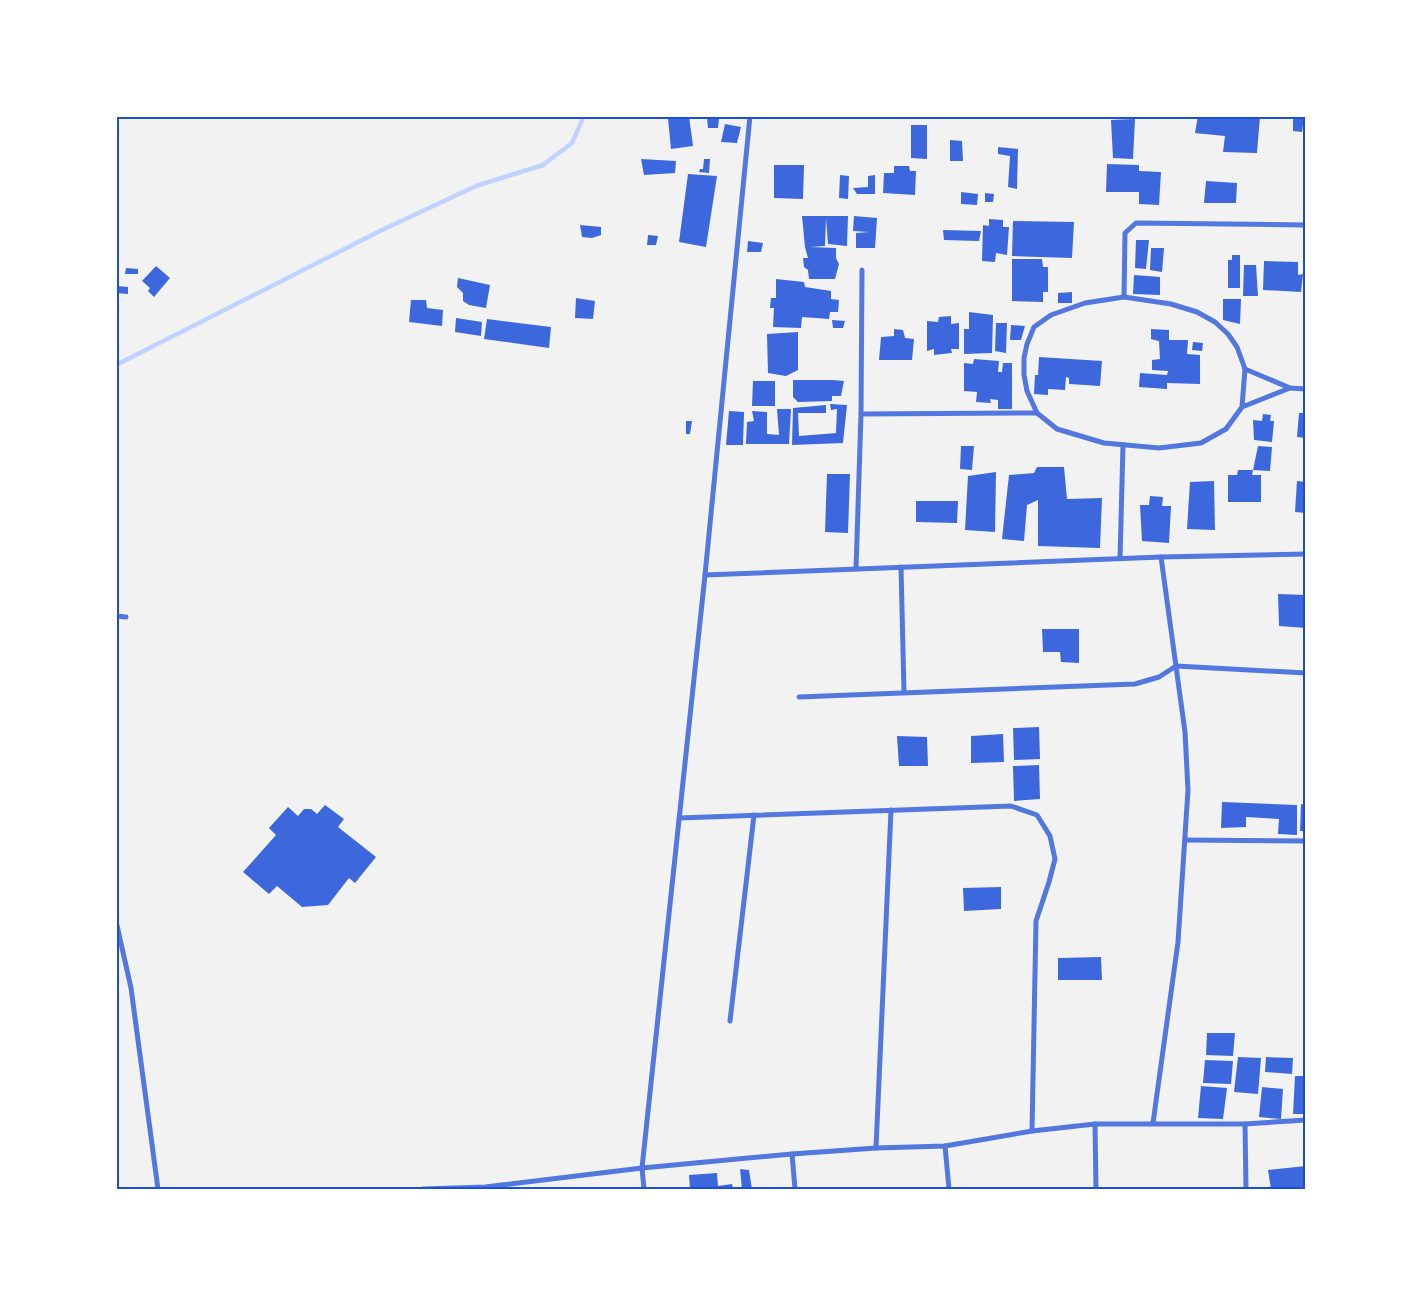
<svg xmlns="http://www.w3.org/2000/svg" width="1422" height="1305" font-family="Inter,sans-serif">
<style>
.lines{fill:none;stroke-linecap:round;stroke-linejoin:round}
.stream{stroke:#bfd3fe;stroke-width:4.5}
.building{fill:#3d67dc}
.minor{stroke:#5277de;stroke-width:5}
.neatline{fill:none;stroke:#1d4ed8;stroke-width:2}
</style>
<rect width="100%" height="100%" fill="#f2f2f2"/>
<g class="lines">
<polyline class="stream" points="116,365 384,229 476,186 543,165 572,143 584,116"/>
</g>
<g class="building">
<polygon points="681,116 689,116 693,146 671,149 668,118"/>
<polygon points="1198,116 1260,116 1257,153 1223,152 1225,136 1195,133"/>
<polygon points="1293,116 1304,118 1302,132 1293,131"/>
<polygon points="707,118 719,118 718,128 708,128"/>
<polygon points="1135,119 1133,159 1113,158 1111,120"/>
<polygon points="725,124 741,127 737,143 721,142"/>
<polygon points="911,125 927,125 927,159 911,158"/>
<polygon points="950,140 962,141 963,161 950,161"/>
<polygon points="998,147 1018,149 1017,189 1008,187 1010,156 998,154"/>
<polygon points="641,159 676,161 675,173 644,175"/>
<polygon points="704,159 710,159 709,173 699,172 700,169 703,169"/>
<polygon points="1107,164 1139,165 1139,171 1161,172 1159,205 1139,204 1139,192 1106,192"/>
<polygon points="774,165 804,165 803,199 774,198"/>
<polygon points="894,166 909,166 910,171 916,171 915,195 883,193 884,173 894,173"/>
<polygon points="688,174 717,176 706,247 679,242"/>
<polygon points="840,175 849,176 848,199 839,198"/>
<polygon points="875,175 875,194 857,194 853,188 868,187 868,176"/>
<polygon points="1206,181 1237,183 1236,203 1204,203"/>
<polygon points="961,192 978,194 977,205 961,204"/>
<polygon points="985,193 994,194 993,202 985,202"/>
<polygon points="802,216 848,216 847,246 828,244 826,218 825,246 810,247 836,248 836,258 839,264 835,279 809,279 808,270 804,267 803,258 808,258 805,247"/>
<polygon points="854,216 877,218 875,248 856,248 856,233 869,232 853,231"/>
<polygon points="989,219 1003,220 1003,227 1009,227 1007,255 996,253 995,262 982,261 983,225 989,226"/>
<polygon points="1013,221 1074,222 1072,258 1012,256"/>
<polygon points="580,225 601,227 601,235 592,238 582,237"/>
<polygon points="943,230 981,231 979,241 944,240"/>
<polygon points="648,235 658,236 656,245 647,245"/>
<polygon points="1136,240 1149,240 1146,269 1135,268"/>
<polygon points="748,241 763,243 761,252 747,252"/>
<polygon points="1151,248 1164,248 1162,272 1150,270"/>
<polygon points="1232,255 1240,255 1240,288 1228,288 1228,260 1232,260"/>
<polygon points="1012,259 1042,259 1043,267 1048,267 1048,292 1043,292 1043,302 1012,301"/>
<polygon points="1264,261 1298,262 1298,275 1303,274 1301,292 1263,290"/>
<polygon points="1244,265 1256,265 1258,296 1243,296"/>
<polygon points="156,266 170,278 154,297 148,291 150,288 142,281"/>
<polygon points="126,268 138,269 138,274 125,274"/>
<polygon points="1134,275 1160,277 1160,295 1133,294"/>
<polygon points="458,278 490,285 486,308 469,305 463,301 463,293 457,287"/>
<polygon points="776,279 804,282 805,287 831,291 831,299 839,300 838,312 830,312 829,319 802,317 801,328 773,327 774,308 770,308 771,298 776,298"/>
<polygon points="117,286 128,287 128,294 116,293"/>
<polygon points="1072,292 1072,303 1058,303 1058,293"/>
<polygon points="576,298 595,301 593,319 575,318"/>
<polygon points="1223,299 1241,299 1240,324 1223,320"/>
<polygon points="411,300 426,300 427,308 443,310 442,326 409,322"/>
<polygon points="969,312 993,315 992,353 964,354 964,329 969,329"/>
<polygon points="951,316 951,324 959,323 959,349 951,349 952,353 934,355 934,349 927,351 927,321 938,322 939,317"/>
<polygon points="456,318 482,322 481,336 455,332"/>
<polygon points="487,319 551,327 549,348 484,339"/>
<polygon points="832,320 845,321 843,328 833,328"/>
<polygon points="996,323 1007,323 1006,353 995,351"/>
<polygon points="1011,325 1025,326 1021,340 1010,340"/>
<polygon points="894,329 903,330 905,338 914,339 912,360 879,360 881,337 894,336"/>
<polygon points="1151,329 1169,330 1169,340 1188,340 1187,354 1200,355 1200,384 1167,383 1167,389 1139,387 1140,373 1167,375 1168,371 1152,370 1152,360 1160,359 1159,341 1151,339"/>
<polygon points="798,332 798,370 786,376 768,373 767,334"/>
<polygon points="1193,342 1203,343 1202,351 1192,350"/>
<polygon points="1039,357 1102,361 1100,386 1069,384 1069,378 1066,377 1065,390 1048,389 1048,395 1034,394 1035,375 1038,375"/>
<polygon points="974,359 999,361 998,372 1002,372 1003,363 1012,363 1012,409 998,409 998,400 990,399 991,403 976,402 977,392 964,391 964,363 973,364"/>
<polygon points="793,380 833,380 844,381 841,396 832,396 832,401 798,402 793,397"/>
<polygon points="753,381 775,381 775,406 752,406"/>
<polygon points="830,404 847,405 843,443 792,445 793,408 826,405 826,413 798,413 799,436 836,433 837,409 831,410"/>
<polygon points="777,409 791,409 789,444 746,444 747,422 754,421 752,411 767,412 767,434 779,435"/>
<polygon points="729,411 744,412 743,445 726,445"/>
<polygon points="1299,413 1306,413 1306,438 1297,437"/>
<polygon points="1263,414 1271,415 1270,421 1274,421 1272,442 1254,440 1253,420 1262,421"/>
<polygon points="686,421 692,421 690,434 686,434"/>
<polygon points="961,446 974,446 972,470 960,469"/>
<polygon points="1258,446 1272,447 1270,471 1253,470 1252,475 1261,475 1261,502 1228,502 1228,475 1237,475 1238,470 1253,470"/>
<polygon points="1037,467 1064,467 1067,499 1102,498 1100,548 1038,546 1038,500 1027,505 1024,541 1002,539 1009,475 1034,473"/>
<polygon points="996,472 995,532 965,530 968,476"/>
<polygon points="827,474 850,474 848,533 825,532"/>
<polygon points="1214,481 1215,530 1187,529 1190,482"/>
<polygon points="1297,481 1306,482 1306,513 1295,512"/>
<polygon points="1150,496 1163,497 1162,506 1171,506 1169,543 1142,541 1140,505 1149,505"/>
<polygon points="916,501 958,501 957,523 916,522"/>
<polygon points="1278,594 1306,595 1306,628 1279,626"/>
<polygon points="1042,629 1079,629 1079,663 1061,662 1060,652 1043,652"/>
<polygon points="1039,727 1040,759 1014,760 1013,728"/>
<polygon points="1003,734 1004,762 971,763 971,736"/>
<polygon points="897,736 927,737 928,766 899,766"/>
<polygon points="1039,765 1040,799 1014,801 1013,766"/>
<polygon points="1222,802 1297,805 1297,835 1278,834 1279,819 1246,817 1246,827 1221,828"/>
<polygon points="1301,804 1306,805 1306,831 1300,831"/>
<polygon points="325,805 344,819 338,827 376,857 355,883 349,878 328,905 302,907 277,886 269,894 243,872 276,835 269,828 288,807 298,816 304,809 311,809 317,814"/>
<polygon points="1001,887 1001,909 964,911 963,888"/>
<polygon points="1101,957 1102,980 1058,980 1058,958"/>
<polygon points="1207,1033 1235,1033 1233,1056 1206,1055"/>
<polygon points="1238,1057 1261,1058 1258,1094 1234,1092"/>
<polygon points="1266,1057 1293,1058 1292,1074 1265,1072"/>
<polygon points="1205,1060 1233,1061 1231,1084 1203,1083"/>
<polygon points="1295,1076 1306,1076 1306,1114 1293,1114"/>
<polygon points="1201,1086 1227,1088 1223,1119 1198,1118"/>
<polygon points="1262,1087 1283,1089 1281,1119 1259,1117"/>
<polygon points="1306,1166 1306,1189 1271,1189 1268,1170"/>
<polygon points="740,1169 749,1170 752,1189 742,1189"/>
<polygon points="717,1173 718,1186 732,1184 733,1189 690,1189 689,1175"/>
</g>
<g class="lines">
<g class="minor">
<polyline points="1124,297 1125,233 1136,223 1306,225"/>
<polyline points="1245,369 1290,388 1306,389"/>
<polyline points="1242,407 1245,369 1237,347 1228,334 1215,322 1197,312 1171,304 1124,297 1085,303 1051,315 1034,327 1027,344 1024,358 1024,375 1027,391 1037,413 1057,429 1104,443 1159,448 1201,443 1226,429 1242,407 1290,388"/>
<polyline points="861,414 1037,413"/>
<polyline points="1120,559 1123,445"/>
<polyline points="901,567 904,692"/>
<polyline points="856,569 861,414 862,270"/>
<polyline points="705,575 1161,557 1306,554"/>
<polyline points="116,616 126,617"/>
<polyline points="799,697 1135,684 1159,677 1176,666 1306,673"/>
<polyline points="679,818 1011,806 1037,815 1050,836 1055,859 1049,882 1036,921 1032,1131"/>
<polyline points="1185,840 1306,841"/>
<polyline points="116,921 131,988 158,1189"/>
<polyline points="730,1021 754,815"/>
<polyline points="1153,1123 1178,942 1188,790 1185,732 1161,557"/>
<polyline points="1095,1124 1096,1189"/>
<polyline points="1245,1124 1246,1189"/>
<polyline points="945,1146 949,1189"/>
<polyline points="876,1148 891,810"/>
<polyline points="792,1154 795,1189"/>
<polyline points="423,1189 485,1187 642,1168 792,1154 876,1148 945,1146 1032,1131 1095,1124 1245,1124 1306,1120"/>
<polyline points="644,1189 642,1168 705,575 750,116"/>
</g>
</g>
<rect width="1422" height="1305" fill="none" stroke="#ffffff" stroke-width="235"/>
<rect x="118" y="118" width="1186" height="1070" class="neatline"/>
</svg>
